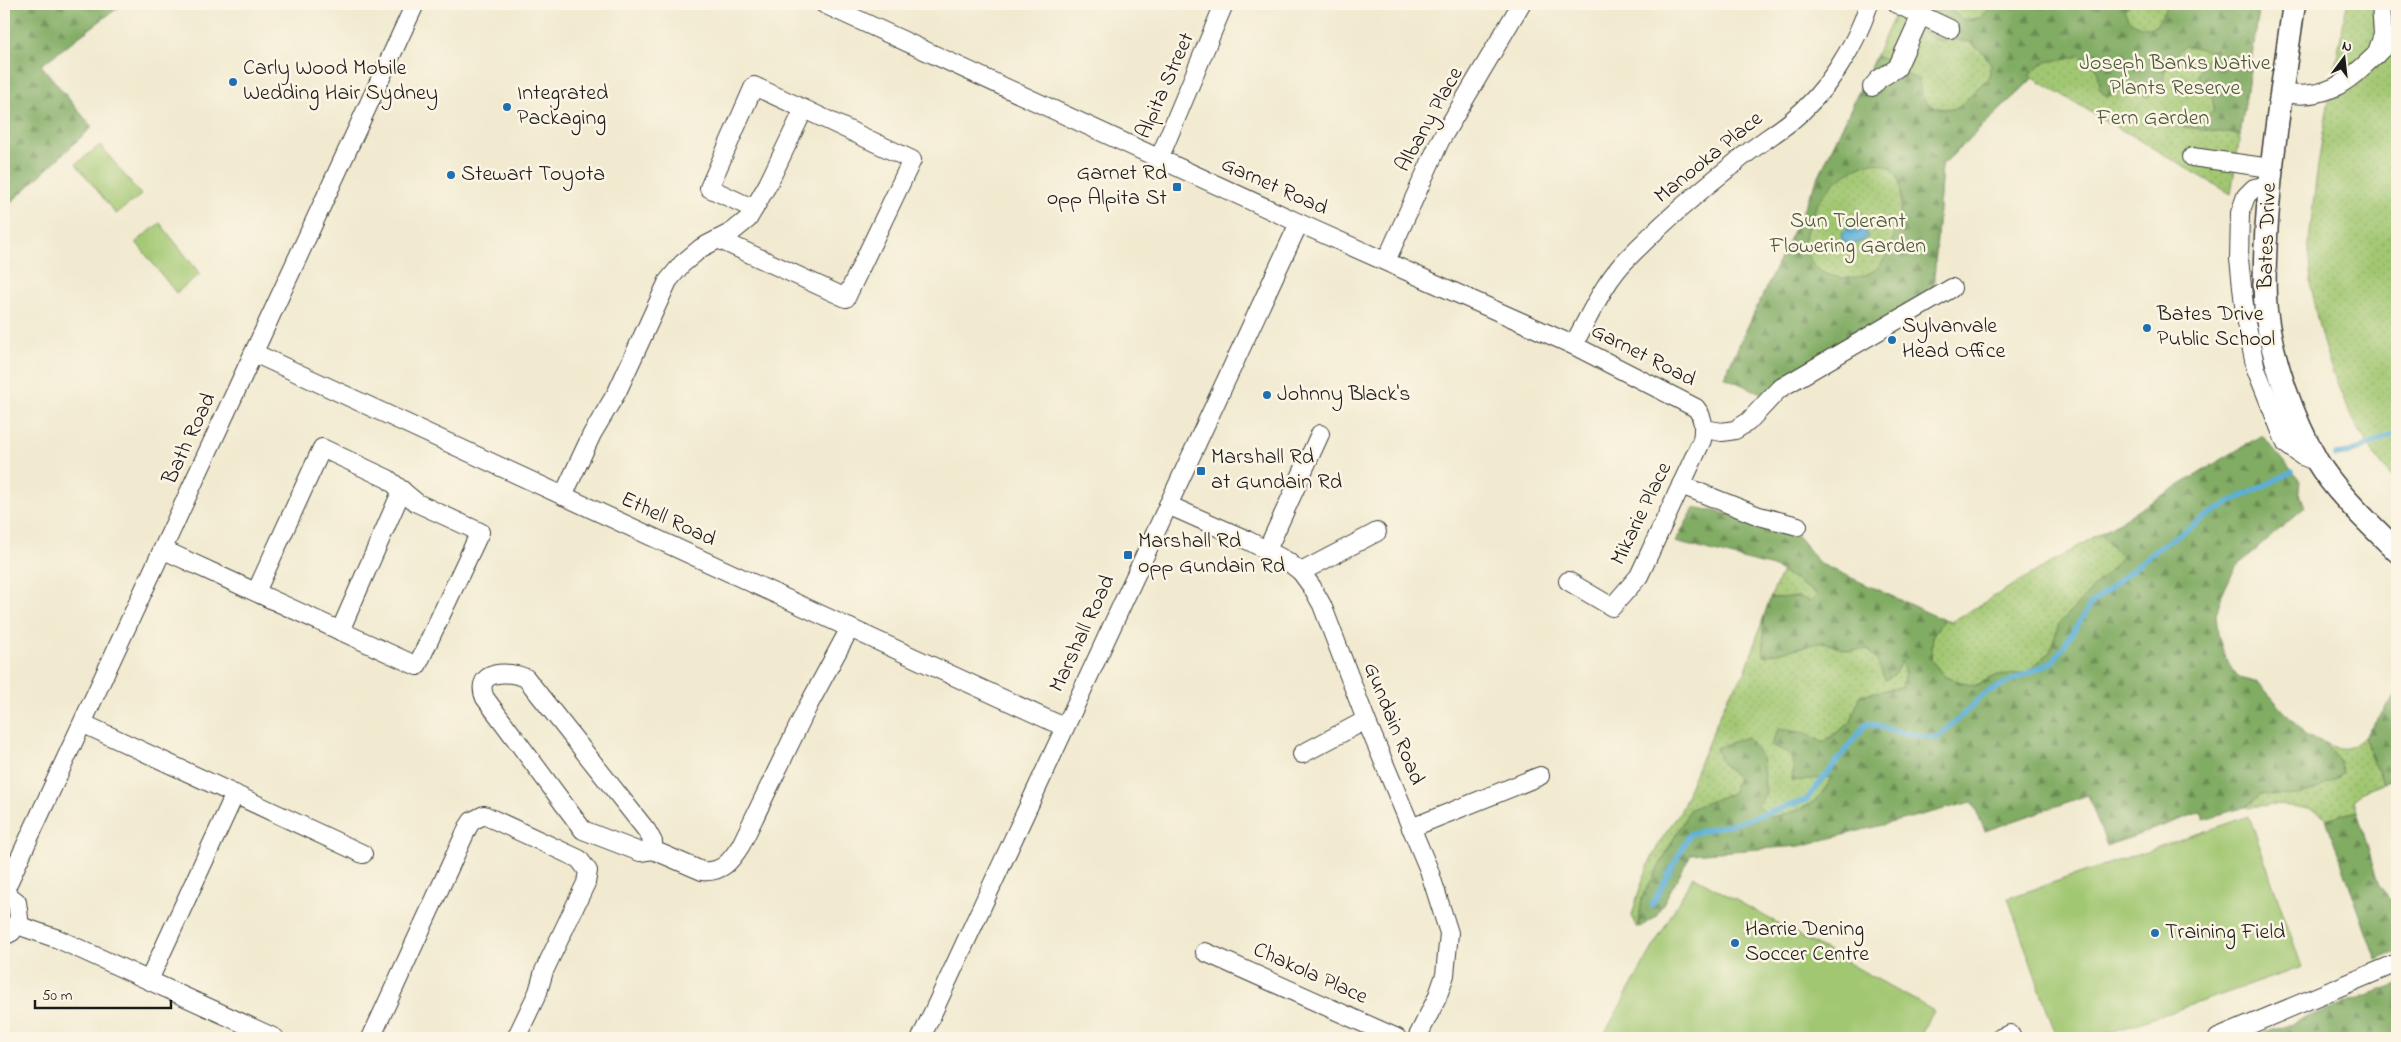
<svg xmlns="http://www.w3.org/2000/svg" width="2401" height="1042" font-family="'Indie Flower',sans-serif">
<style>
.green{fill:url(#green-dots);stroke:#5f7247}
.forest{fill:url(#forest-firs);stroke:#4e6440;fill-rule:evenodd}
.pitch{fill:#a2c772;stroke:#5f7247}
.water{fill:url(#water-waves);stroke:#3c667a}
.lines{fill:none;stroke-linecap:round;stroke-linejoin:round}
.stream{stroke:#5cafd8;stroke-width:5.5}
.minor-casing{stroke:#3c3b37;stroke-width:20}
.major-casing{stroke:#3c3b37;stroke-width:25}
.minor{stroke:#fff;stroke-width:18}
.major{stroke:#fff;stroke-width:22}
.poi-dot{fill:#1f6fb2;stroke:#fcf5e5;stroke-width:2}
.labels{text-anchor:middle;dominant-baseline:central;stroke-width:5;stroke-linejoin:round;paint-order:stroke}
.park-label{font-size:22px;fill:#4b583a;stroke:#fcf5e5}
.poi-label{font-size:22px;fill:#1c1c1c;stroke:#fcf5e5;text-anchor:start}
.street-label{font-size:22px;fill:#1c1c1c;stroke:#fcf5e5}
</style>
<defs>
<pattern id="green-dots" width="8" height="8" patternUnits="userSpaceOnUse" patternTransform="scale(1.25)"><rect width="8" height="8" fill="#a2c772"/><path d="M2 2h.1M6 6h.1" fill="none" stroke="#8baa62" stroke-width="1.8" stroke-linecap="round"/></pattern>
<pattern id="forest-firs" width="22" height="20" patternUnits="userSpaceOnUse" patternTransform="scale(1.25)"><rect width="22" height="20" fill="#81ac64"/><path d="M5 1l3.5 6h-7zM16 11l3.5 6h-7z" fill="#698b52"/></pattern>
<pattern id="water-waves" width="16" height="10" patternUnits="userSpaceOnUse" patternTransform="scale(1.25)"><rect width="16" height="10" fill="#5cafd8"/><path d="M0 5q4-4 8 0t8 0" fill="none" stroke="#4b8eae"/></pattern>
</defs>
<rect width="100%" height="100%" fill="#fcf5e5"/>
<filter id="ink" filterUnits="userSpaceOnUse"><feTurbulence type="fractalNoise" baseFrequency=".02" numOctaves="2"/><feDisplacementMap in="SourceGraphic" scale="10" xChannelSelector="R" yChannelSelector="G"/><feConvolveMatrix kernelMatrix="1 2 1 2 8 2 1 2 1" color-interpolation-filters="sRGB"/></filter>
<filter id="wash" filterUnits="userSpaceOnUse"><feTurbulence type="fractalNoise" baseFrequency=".0096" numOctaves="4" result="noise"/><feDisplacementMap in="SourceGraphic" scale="20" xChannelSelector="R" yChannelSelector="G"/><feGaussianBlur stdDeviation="1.12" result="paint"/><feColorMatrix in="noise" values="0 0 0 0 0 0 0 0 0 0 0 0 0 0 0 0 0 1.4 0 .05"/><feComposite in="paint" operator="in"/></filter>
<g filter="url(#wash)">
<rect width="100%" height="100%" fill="#f1ead0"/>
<g class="green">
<polygon points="1900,4 2260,4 2231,194 2033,78 1942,165 1933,294 1724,377"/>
<path d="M2347 4H2397V483C2345 426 2311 332 2309 254 2308 239 2312 221 2313 205 2320 138 2335 71 2347 4Z"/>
<polygon points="2099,534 2122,557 2060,624 2050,652 2026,673 1998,675 1974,686 1945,677 1931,660 1933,635 1944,620 1951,622"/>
<polygon points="1782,572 1817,594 1810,601 1799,597 1770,598"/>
<path d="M1763 619 1764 656 1823 642 1849 651 1868 649 1877 661 1902 660 1905 673 1902 687 1860 695 1851 722 1822 743 1807 733 1790 753 1793 764 1792 781 1833 776C1818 805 1801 812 1770 817L1758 805 1762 773V758L1722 764 1738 778 1732 793 1690 809 1642 898 1638 928 1632 916C1638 891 1647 866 1659 844 1669 825 1685 811 1688 790L1728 696 1745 673Z"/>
<path d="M2364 737 2383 783 2360 792 2354 801 2357 811 2326 819C2312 802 2266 805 2245 807L2261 794C2303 797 2306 797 2343 774L2339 760 2323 742C2341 751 2350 751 2364 737Z"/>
</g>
<g class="forest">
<polygon points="13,4 123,4 41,65 92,127 4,209 4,23"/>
<path d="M1900 4H1945L1963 20 1980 18 1993 4H2132L2124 10C2130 24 2140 28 2155 27L2168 4H2260L2240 135 2178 126 2183 119C2197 120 2205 120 2214 109L2213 99 2198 75 2203 61 2216 49 2207 51 2185 45C2174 58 2161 67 2164 86L2155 89 2149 96H2144L2131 83C2122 83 2120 86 2116 93L2106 97 2099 88 2097 68 2079 55C2059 66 2050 52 2029 75L2033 78 1942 165 1933 294 1763 394 1724 377 1876 56 1894 63 1889 72 1901 78 1904 73 1919 80C1921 106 1934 111 1958 108L1989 77 1991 64 1982 51 1969 42 1950 39 1939 41 1922 33 1926 25ZM1872 162C1877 164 1886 164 1890 167 1913 184 1895 245 1881 264 1868 281 1834 282 1817 269 1811 265 1807 253 1803 247 1811 204 1830 176 1872 162Z"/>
<path d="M2262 435 2300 480 2299 491 2305 507 2236 567 2222 594 2216 614 2218 634 2225 658 2239 678 2259 683 2305 735 2323 742 2339 760 2343 774C2306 797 2304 797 2261 794L2245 807 2204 819 2201 812 2107 846 2088 795 1985 831 1972 802 1800 846 1691 854 1655 918 1638 928 1642 898 1690 809 1732 793 1738 778 1722 764 1716 748 1747 737 1762 758 1766 794 1758 805 1770 817C1800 812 1818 806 1832 777L1792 781 1793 764 1790 754 1771 745 1778 729 1807 733 1823 743 1851 722 1860 695 1902 687 1905 673 1901 661 1895 674 1885 680 1877 661 1868 649 1849 651 1823 642 1764 656 1763 619 1770 598 1799 597 1810 601 1817 594 1773 567 1675 542 1695 507C1723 514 1773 520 1796 535 1804 541 1811 556 1821 564L1944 620 1933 635 1931 660 1945 677 1974 686 1998 675 2026 673 2050 652 2059 624 2122 557 2099 534Z"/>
<polygon points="2397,693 2397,776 2383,783 2364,737"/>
<polygon points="2357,811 2379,886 2394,905 2397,906 2397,952 2376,960 2326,819"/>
<polygon points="2397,984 2397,1038 2251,1038"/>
</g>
<g class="pitch">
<polygon points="100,145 141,195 116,214 76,164"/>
<polygon points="160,223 200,274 176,293 136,242"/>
<polygon points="2249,816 2302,967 2095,1038 2057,1038 2008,898"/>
<polygon points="1693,876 1934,1011 1919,1038 1602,1038"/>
</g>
<path class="water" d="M1851 228 1864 231 1868 236C1861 243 1853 247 1843 242L1841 235 1846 229Z"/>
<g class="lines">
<g class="stream">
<polyline points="2336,455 2349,453 2394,434 2397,431"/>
<polyline points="1652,905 1690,834 1743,821 1806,800 1867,723 1900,732 1937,738 1987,692 2054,661 2091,604 2158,548 2228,503 2292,472"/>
</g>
</g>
</g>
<g filter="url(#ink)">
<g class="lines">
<g class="minor-casing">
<g id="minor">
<path d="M824 4 1299 223 1573 345 1696 408C1704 418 1704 427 1702 440L1639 576 1612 607 1568 581"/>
<polyline points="1897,4 1950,29"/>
<polyline points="2376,55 2383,35 2381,4"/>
<polyline points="1872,87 1879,79 1897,68 1921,15"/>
<path d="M2282 93C2340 103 2357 68 2397 36"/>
<polyline points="2192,157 2271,168"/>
<polyline points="1159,159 1224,4"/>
<polyline points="2269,185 2254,188 2246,196 2240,213 2239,259 2246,323 2256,369 2286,444 2302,456 2318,462"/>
<polyline points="754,209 709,188 754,86 804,109"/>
<polyline points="1386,261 1440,141 1521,4"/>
<path d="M1573 345C1590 316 1603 283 1627 259 1660 225 1698 192 1735 163 1752 148 1772 136 1790 122 1826 93 1855 48 1869 4"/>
<polyline points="254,353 1064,727"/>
<polyline points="1704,429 1722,432 1735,430 1748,422 1779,389 1952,288"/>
<polyline points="1681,485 1759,516 1798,526"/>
<polyline points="563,496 592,434 617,392 668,281 682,264 701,248 732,232 748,219 768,184 804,109 912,160 846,298 718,239"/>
<polyline points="1168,505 1247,540 1287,561 1301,572 1312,587 1322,605 1366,720 1429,870 1449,933 1445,975 1437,998 1417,1038"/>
<path d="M164 550C248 589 332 627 417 666L480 532 417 503 388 479 322 448 256 592"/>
<polyline points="1267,550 1320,434"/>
<polyline points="1301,572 1377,532"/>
<polyline points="340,631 402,490"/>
<polyline points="84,724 363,854"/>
<polyline points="1302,754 1366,720"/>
<polyline points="1411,828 1540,776"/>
<path d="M653 850V842L647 831 526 678C509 670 473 670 485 698L583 830 640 852 653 850 702 871C722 873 731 861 741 845L808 706 850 628"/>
<polyline points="4,892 415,4"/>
<polyline points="4,892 17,902 19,918 12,932 4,936"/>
<polyline points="17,925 58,939 275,1038"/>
<polyline points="1205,952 1397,1038"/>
<polyline points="149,980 235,794"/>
<polyline points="371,1038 468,827 472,821 484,815 579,859 588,871 586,883 544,971 538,992 516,1038"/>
<polyline points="921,1038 1299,223"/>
<polyline points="2000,1038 2010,1034 2012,1038"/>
<polyline points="2218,1038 2397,963"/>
</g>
</g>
<g class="major-casing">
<path id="major" d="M2294 4C2284 76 2272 148 2267 221 2265 250 2263 282 2266 311 2272 359 2293 419 2317 461 2336 493 2371 525 2397 551"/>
</g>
<use href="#minor" class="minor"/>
<use href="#major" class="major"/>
</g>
</g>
<g class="poi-dot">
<circle cx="233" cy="82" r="5"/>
<circle cx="507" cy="107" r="5"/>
<circle cx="451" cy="175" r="5"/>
<rect x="1172" y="182" width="10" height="10" rx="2.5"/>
<circle cx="2147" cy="328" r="5"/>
<circle cx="1892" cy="340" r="5"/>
<circle cx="1267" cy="395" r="5"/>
<rect x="1196" y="466" width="10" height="10" rx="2.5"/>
<rect x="1123" y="550" width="10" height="10" rx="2.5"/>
<circle cx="2155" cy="933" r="5"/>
<circle cx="1735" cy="943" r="5"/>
</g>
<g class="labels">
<g class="park-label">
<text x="2175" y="64">Joseph Banks Native<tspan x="2175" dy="25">Plants Reserve</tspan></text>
<text x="2153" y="119">Fern Garden</text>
<text x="1848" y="222">Sun Tolerant<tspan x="1848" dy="25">Flowering Garden</tspan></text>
</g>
<g class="poi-label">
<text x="243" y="69">Carly Wood Mobile<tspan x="243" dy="25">Wedding Hair Sydney</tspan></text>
<text x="517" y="94">Integrated<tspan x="517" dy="25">Packaging</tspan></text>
<text x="1167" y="174" text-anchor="end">Garnet Rd<tspan x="1167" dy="25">opp Alpita St</tspan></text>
<text x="461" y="175">Stewart Toyota</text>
<text x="2157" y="315">Bates Drive<tspan x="2157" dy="25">Public School</tspan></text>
<text x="1902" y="327">Sylvanvale<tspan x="1902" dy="25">Head Office</tspan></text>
<text x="1277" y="395">Johnny Black's</text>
<text x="1211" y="458">Marshall Rd<tspan x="1211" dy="25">at Gundain Rd</tspan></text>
<text x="1138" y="542">Marshall Rd<tspan x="1138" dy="25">opp Gundain Rd</tspan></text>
<text x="1745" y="930">Harrie Dening<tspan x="1745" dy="25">Soccer Centre</tspan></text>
<text x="2165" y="933">Training Field</text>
</g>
<g class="street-label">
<text transform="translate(1166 86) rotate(-66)">Alpita Street</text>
<text transform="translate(1430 120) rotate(-61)">Albany Place</text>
<text transform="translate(1709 158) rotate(-39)">Manooka Place</text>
<text transform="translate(1274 187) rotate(24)">Garnet Road</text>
<text transform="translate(2268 236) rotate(-88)">Bates Drive</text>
<text transform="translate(1643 356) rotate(27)">Garnet Road</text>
<text transform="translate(190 439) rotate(-65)">Bath Road</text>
<text transform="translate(1642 514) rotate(-64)">Mikarie Place</text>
<text transform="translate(668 520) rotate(25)">Ethell Road</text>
<text transform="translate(1083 634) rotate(-65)">Marshall Road</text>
<text transform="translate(1393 724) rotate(68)">Gundain Road</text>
<text transform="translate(1310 974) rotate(24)">Chakola Place</text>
</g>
</g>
<rect width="2401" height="1042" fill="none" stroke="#fcf5e5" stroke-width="20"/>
<g transform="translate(2344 58) rotate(15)" stroke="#fcf5e5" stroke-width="4" paint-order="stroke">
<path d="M0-4L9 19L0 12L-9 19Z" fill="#1c1c1c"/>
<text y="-8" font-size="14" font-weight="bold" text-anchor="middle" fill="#1c1c1c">N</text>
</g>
<path d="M35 1000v8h136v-8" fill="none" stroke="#1c1c1c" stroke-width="2.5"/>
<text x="42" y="1000" font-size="15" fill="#1c1c1c" stroke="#fcf5e5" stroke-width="4" paint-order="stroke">50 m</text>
</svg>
